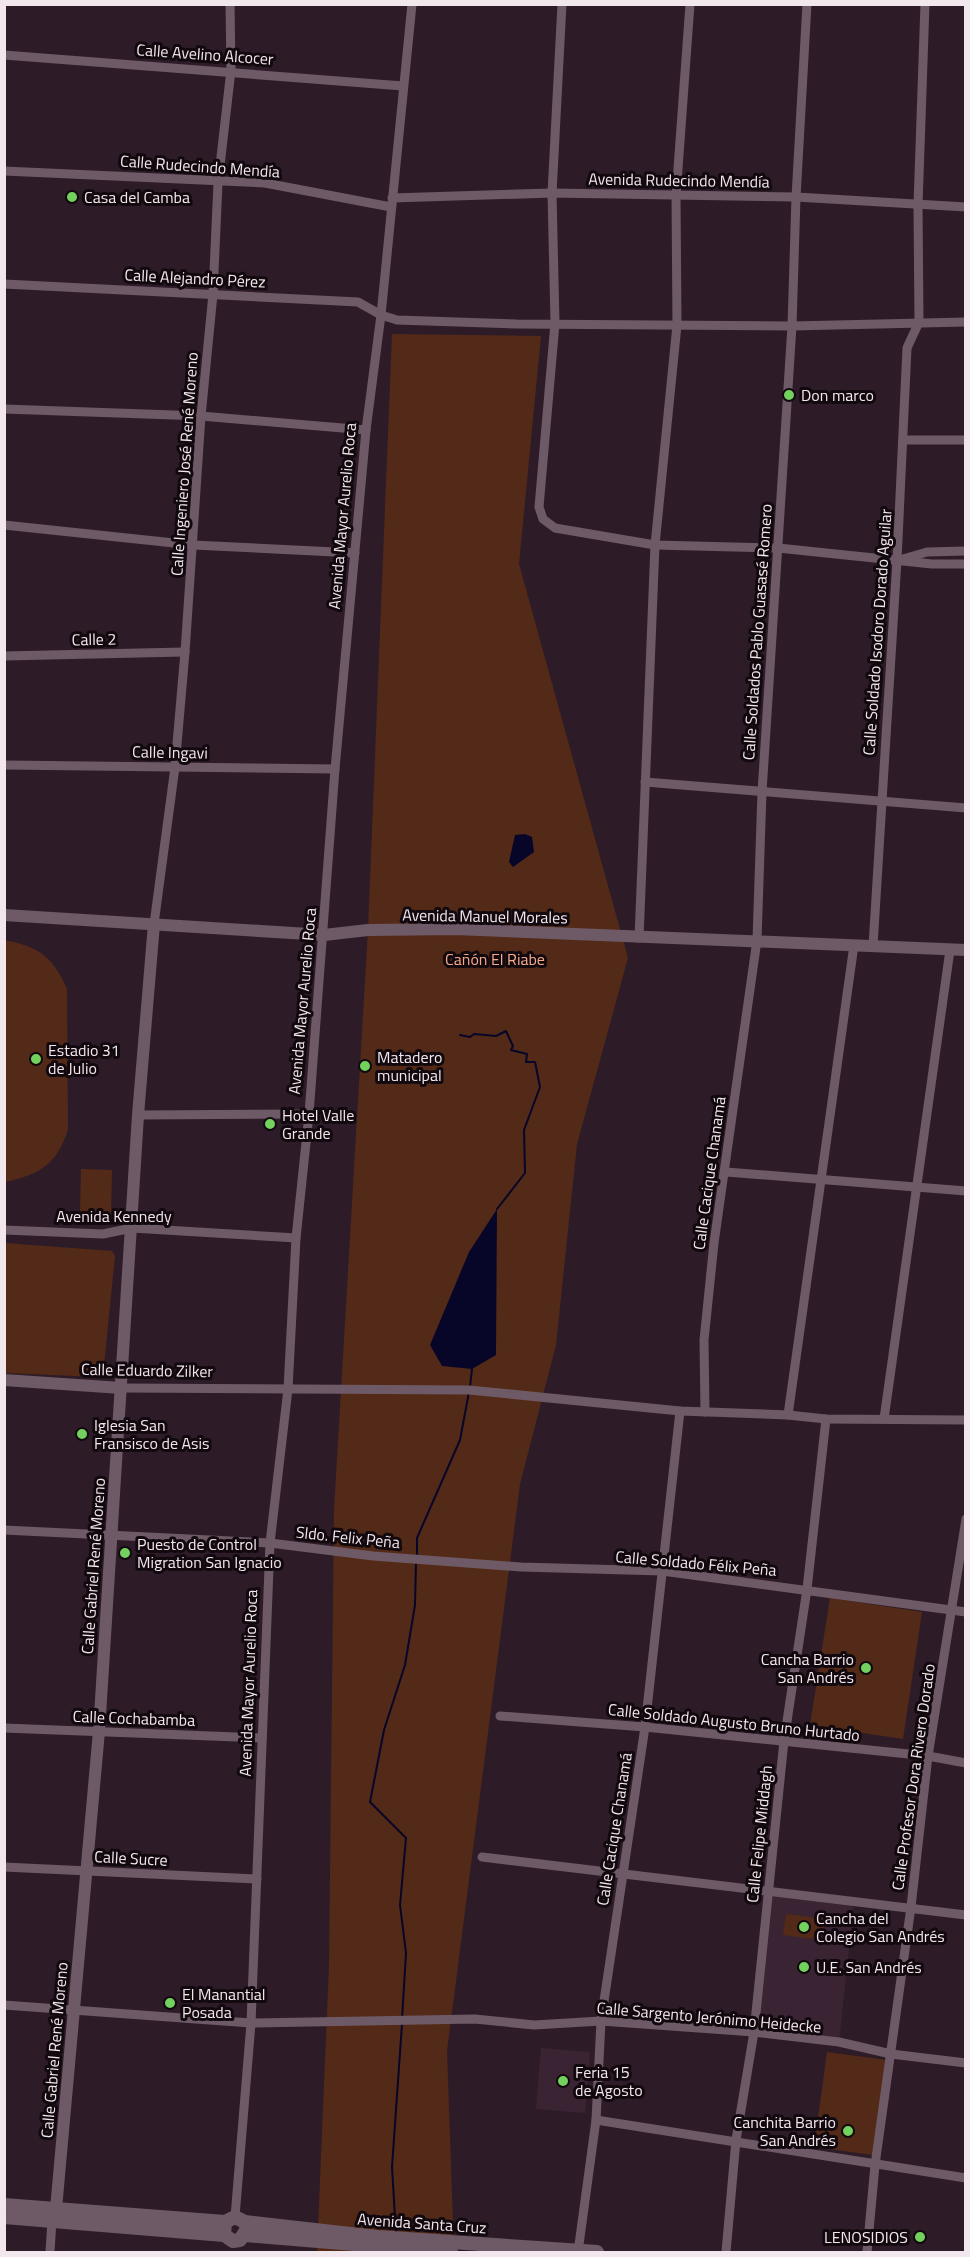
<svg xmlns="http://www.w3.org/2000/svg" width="970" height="2257" font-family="'Titillium Web',sans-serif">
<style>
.built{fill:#3a2433}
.green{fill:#532a17}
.water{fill:#070629}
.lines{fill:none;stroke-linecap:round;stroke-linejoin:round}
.stream{stroke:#070629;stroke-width:2}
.minor{stroke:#6e5a67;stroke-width:9}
.tertiary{stroke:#6e5a67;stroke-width:12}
.secondary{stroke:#6e5a67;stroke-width:14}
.poi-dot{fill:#72d25d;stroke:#11090e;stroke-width:2}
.labels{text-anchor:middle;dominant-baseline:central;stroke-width:6;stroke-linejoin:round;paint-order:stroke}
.street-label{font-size:16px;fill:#f3e7ee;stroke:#11090e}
.poi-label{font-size:16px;fill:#f3e7ee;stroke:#11090e;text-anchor:start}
.park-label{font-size:16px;fill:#f6aa8a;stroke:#11090e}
</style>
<rect width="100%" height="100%" fill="#2d1c28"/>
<g class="built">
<polygon points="768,1891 854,1901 839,2042 754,2032"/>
<polygon points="541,2048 590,2052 585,2113 536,2109"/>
</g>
<g class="green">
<polygon points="392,334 541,336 519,564 628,958 577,1144 556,1345 520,1484 447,2051 454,2252 317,2252 329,1966 334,1510 368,930"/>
<path d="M4 940C38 946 53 957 67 989L68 1129C57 1165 40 1174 5 1182Z"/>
<polygon points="81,1169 112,1170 111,1214 80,1213"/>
<polygon points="5,1243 112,1251 115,1256 103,1375 100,1377 5,1373"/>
<polygon points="830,1598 922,1612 903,1739 810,1725"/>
<polygon points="786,1914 825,1919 822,1940 783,1935"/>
<polygon points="827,2052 887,2060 873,2155 814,2147"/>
</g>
<g class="water">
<polygon points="525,834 532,837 534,852 513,867 509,862 515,835"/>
<polygon points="497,1209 496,1355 472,1369 442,1366 430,1345 469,1252"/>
</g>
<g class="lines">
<g class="stream">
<polyline points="460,1035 470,1037 474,1034 496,1036 506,1031 513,1046 511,1050 527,1054 526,1062 535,1062 540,1087 524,1130 525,1173 497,1209"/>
<polyline points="470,1387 472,1369"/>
<polyline points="417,1557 417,1538 460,1440 469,1392"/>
<polyline points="402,2019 406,1953 400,1905 406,1838 370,1802 384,1730 405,1665 415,1605 416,1562"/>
<polyline points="396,2234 392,2167 402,2024"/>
</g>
<g class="minor">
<polyline points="562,4 552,193 555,323 539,507 543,519 555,528 655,545 778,548 932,564 966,564"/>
<polyline points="4,55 403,86"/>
<polyline points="4,171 265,183 391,207"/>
<polyline points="392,198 552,193 796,197 966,207"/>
<polyline points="4,284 358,302 381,315 397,320 517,324 792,326 966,322"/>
<polyline points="4,409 201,416 366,430"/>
<polyline points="903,440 966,440"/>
<polyline points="4,525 193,545 355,553"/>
<polyline points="903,559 927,552 966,551"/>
<polyline points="4,656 185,652"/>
<polyline points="4,765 335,769"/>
<polyline points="645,782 966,808"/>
<polyline points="154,924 175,767 185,652 201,416 213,294 218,183 231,70 230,4"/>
<polyline points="639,938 655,545 677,325 676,196 690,4"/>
<polyline points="873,946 897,560 907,348 919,322 918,205 925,4"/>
<polyline points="138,1115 309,1114"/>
<polyline points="726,1172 966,1191"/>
<polyline points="4,1230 103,1234 132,1228 296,1238"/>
<polyline points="121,1388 469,1390 680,1411 788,1415 826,1419 966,1420"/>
<polyline points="705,1412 704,1340 714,1243 757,940 762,792 792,326 796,197 807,4"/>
<polyline points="788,1415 854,945"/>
<polyline points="884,1419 950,950"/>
<polyline points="4,1530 270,1543 373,1556 521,1567 662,1571 966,1612"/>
<polyline points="500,1716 645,1727 928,1756 966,1763"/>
<polyline points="4,1728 262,1738"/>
<polyline points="482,1857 966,1915"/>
<polyline points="4,1867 257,1879"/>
<polyline points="4,2005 251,2023 475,2019 534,2025 601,2021 754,2032 839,2042 891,2054 966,2063"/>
<polyline points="596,2120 966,2178"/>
<polyline points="235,2217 251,2023 270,1543 288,1389 296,1238 309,1114 335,769 366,430 381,315 412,4"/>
<polyline points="50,2252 52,2220"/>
<polyline points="578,2252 596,2120 601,2021 645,1727 680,1411"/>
<polyline points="726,2252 736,2140 754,2032 784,1741 807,1589 826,1419"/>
<polyline points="867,2252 875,2165 911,1907 928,1756 966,1519"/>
</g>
<g class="tertiary">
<polyline points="4,915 324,935 368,930 456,929 966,950"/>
<polyline points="4,1380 121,1388"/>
<polyline points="56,2209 99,1731 138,1115 154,924"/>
</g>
<g class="secondary">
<polyline points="4,2205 225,2222"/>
<polyline points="4,2217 224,2235"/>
<polyline points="245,2222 247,2229 240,2240 233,2241 224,2235 225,2222 235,2217 245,2222 377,2237 597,2252"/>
<polyline points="245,2235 451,2252"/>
</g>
</g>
<g class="poi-dot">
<circle cx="72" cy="197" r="6"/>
<circle cx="789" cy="395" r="6"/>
<circle cx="36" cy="1059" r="6"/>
<circle cx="365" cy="1066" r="6"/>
<circle cx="270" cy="1124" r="6"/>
<circle cx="82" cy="1434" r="6"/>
<circle cx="125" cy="1553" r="6"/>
<circle cx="866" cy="1668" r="6"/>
<circle cx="804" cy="1927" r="6"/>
<circle cx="804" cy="1967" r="6"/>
<circle cx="170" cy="2003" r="6"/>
<circle cx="563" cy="2081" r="6"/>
<circle cx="848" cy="2131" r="6"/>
<circle cx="920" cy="2237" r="6"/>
</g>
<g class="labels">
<g class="street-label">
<text transform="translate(205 54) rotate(4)">Calle Avelino Alcocer</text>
<text transform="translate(200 166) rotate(4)">Calle Rudecindo Mendía</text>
<text transform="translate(679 180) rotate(1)">Avenida Rudecindo Mendía</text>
<text transform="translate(195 278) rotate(3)">Calle Alejandro Pérez</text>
<text transform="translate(184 464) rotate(-86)">Calle Ingeniero José René Moreno</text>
<text transform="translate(342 516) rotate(-85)">Avenida Mayor Aurelio Roca</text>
<text transform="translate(757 632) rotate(-86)">Calle Soldados Pablo Guasasé Romero</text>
<text transform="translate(877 632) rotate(-86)">Calle Soldado Isodoro Dorado Aguilar</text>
<text transform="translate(94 639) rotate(-1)">Calle 2</text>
<text transform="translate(170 752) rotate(1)">Calle Ingavi</text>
<text transform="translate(485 916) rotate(1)">Avenida Manuel Morales</text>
<text transform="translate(302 1001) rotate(-85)">Avenida Mayor Aurelio Roca</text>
<text transform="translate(709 1173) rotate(-82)">Calle Cacique Chanamá</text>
<text x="114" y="1216">Avenida Kennedy</text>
<text transform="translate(147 1370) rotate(1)">Calle Eduardo Zilker</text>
<text transform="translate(348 1537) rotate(6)">Sldo. Felix Peña</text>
<text transform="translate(696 1563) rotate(5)">Calle Soldado Félix Peña</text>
<text transform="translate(93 1566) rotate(-86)">Calle Gabriel René Moreno</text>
<text transform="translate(248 1683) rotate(-88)">Avenida Mayor Aurelio Roca</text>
<text transform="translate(134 1718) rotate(2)">Calle Cochabamba</text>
<text transform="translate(734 1722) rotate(6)">Calle Soldado Augusto Bruno Hurtado</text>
<text transform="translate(913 1777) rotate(-82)">Calle Profesor Dora Rivero Dorado</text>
<text transform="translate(614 1829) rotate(-81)">Calle Cacique Chanamá</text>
<text transform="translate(759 1834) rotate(-84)">Calle Felipe Middagh</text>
<text transform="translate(131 1858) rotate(3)">Calle Sucre</text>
<text transform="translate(709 2017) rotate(5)">Calle Sargento Jerónimo Heidecke</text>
<text transform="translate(54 2050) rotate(-85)">Calle Gabriel René Moreno</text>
<text transform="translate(422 2223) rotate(4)">Avenida Santa Cruz</text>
</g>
<g class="poi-label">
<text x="84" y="197">Casa del Camba</text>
<text x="801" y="395">Don marco</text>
<text x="48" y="1050">Estadio 31<tspan x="48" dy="18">de Julio</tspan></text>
<text x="377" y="1057">Matadero<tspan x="377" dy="18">municipal</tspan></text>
<text x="282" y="1115">Hotel Valle<tspan x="282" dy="18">Grande</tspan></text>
<text x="94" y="1425">Iglesia San<tspan x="94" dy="18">Fransisco de Asis</tspan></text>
<text x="137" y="1544">Puesto de Control<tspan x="137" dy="18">Migration San Ignacio</tspan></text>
<text x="854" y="1659" text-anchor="end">Cancha Barrio<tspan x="854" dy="18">San Andrés</tspan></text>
<text x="816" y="1918">Cancha del<tspan x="816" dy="18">Colegio San Andrés</tspan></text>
<text x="816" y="1967">U.E. San Andrés</text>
<text x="182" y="1994">El Manantial<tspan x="182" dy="18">Posada</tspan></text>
<text x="575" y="2072">Feria 15<tspan x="575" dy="18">de Agosto</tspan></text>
<text x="836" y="2122" text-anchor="end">Canchita Barrio<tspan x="836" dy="18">San Andrés</tspan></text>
<text x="908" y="2237" text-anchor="end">LENOSIDIOS</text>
</g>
<g class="park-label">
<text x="495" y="959">Cañón El Riabe</text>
</g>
</g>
<rect width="970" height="2257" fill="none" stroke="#f3e7ee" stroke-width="12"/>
</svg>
